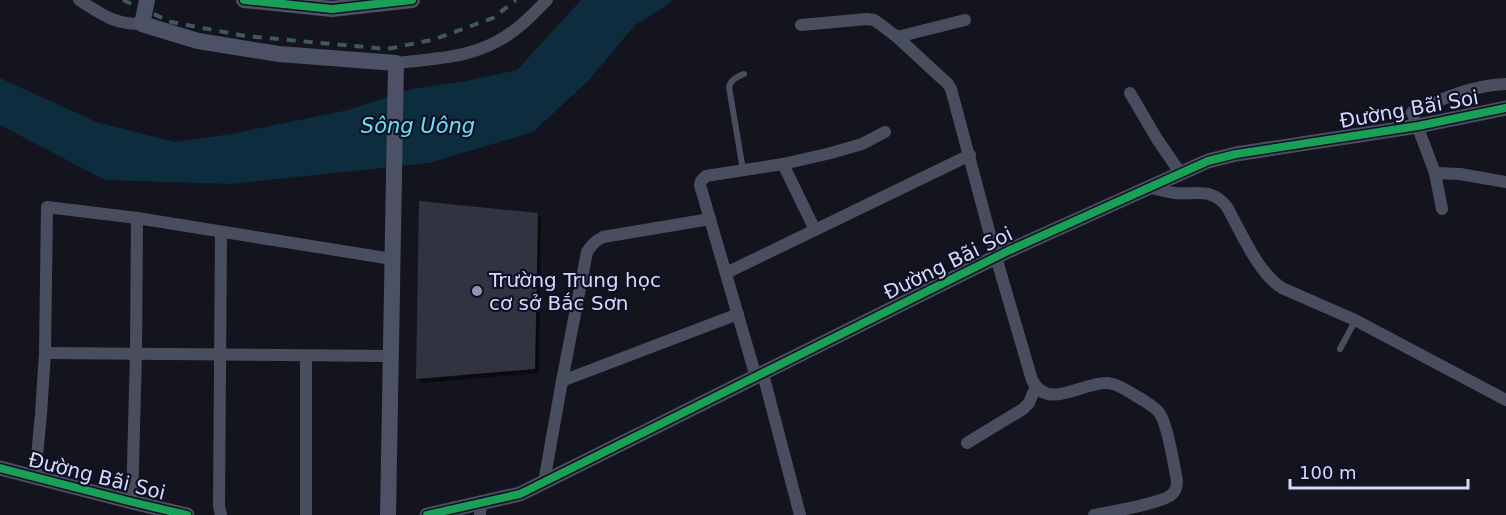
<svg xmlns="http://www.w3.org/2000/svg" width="1506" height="515" font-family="'DejaVu Sans',sans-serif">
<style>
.water{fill:#0d2c3d}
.shadow{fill:#0007}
.building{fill:#323341}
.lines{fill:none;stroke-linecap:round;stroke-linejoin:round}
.service{stroke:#494e5f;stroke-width:6}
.minor{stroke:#494e5f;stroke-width:12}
.tertiary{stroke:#494e5f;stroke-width:15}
.secondary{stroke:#4c5165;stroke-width:16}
.rail{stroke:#3d585f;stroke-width:4;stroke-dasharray:9 8;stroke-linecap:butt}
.cycleway-casing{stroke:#0f1123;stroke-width:11}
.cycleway{stroke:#1a9f57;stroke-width:8}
.poi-dot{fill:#9095af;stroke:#0f1123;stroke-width:2}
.labels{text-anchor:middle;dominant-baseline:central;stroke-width:4.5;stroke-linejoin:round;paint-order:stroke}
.street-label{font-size:20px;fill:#d3dafd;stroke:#0f1123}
.poi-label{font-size:20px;fill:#d3dafd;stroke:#0f1123;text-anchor:start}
.water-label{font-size:21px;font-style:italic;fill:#65e0fa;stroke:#0f1123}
</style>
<rect width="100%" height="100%" fill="#14141e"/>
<polygon class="water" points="581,0 673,0 666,6 635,25 589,80 533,132 429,163 231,184 105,180 0,125 0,78 96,122 175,142 231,134 348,110 412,89 466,81 517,70"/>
<polygon class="shadow" points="537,214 541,219 539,373 422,383 418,379"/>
<polygon class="building" points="419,201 538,213 535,369 416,379"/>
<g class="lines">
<g class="service">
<path d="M743 170 729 87C731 79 737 77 744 74"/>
<polyline points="1340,349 1355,321"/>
</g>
<g class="minor">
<path d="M79 0C103 15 113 24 142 24"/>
<path d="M801 25 867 19 874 20 880 24 897 37 948 84 951 89 996 257 1032 380C1048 412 1083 381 1108 383 1119 384 1129 392 1138 397 1145 402 1155 406 1160 414 1168 426 1174 465 1177 481 1177 486 1176 491 1172 494 1164 503 1109 512 1094 515"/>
<polyline points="897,37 965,20"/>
<path d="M396 63C440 58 480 58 516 29 527 21 537 10 547 0"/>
<polyline points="1130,93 1157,139 1181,174"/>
<polyline points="783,164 815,230"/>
<polyline points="1435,173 1460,174 1506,182"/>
<path d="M1151 188C1159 190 1167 192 1175 193 1196 195 1212 187 1227 207 1241 232 1258 273 1282 288L1355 320 1506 400"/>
<path d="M1442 209 1435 173 1412 112C1443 99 1472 85 1506 84"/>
<polyline points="726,273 970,155"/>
<polyline points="45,353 391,356"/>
<polyline points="763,374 800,515"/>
<polyline points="756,377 700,185 701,181 706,176 783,164 831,153 862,144 885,132"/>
<polyline points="562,381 738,314"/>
<polyline points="967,443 1023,409 1029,403 1036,386"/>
<polyline points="35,477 41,414 45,353 47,207 137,218 392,259"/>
<path d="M544 482 562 381 587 252C591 245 595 241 603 237L710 219"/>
<polyline points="132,502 136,353 137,218"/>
<polyline points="221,515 219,506 221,232"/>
<polyline points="306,515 306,356"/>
<polyline points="480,515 481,503"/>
</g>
<g class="tertiary">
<polyline points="0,468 132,502 187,515"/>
<polyline points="427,515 520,494 1008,251 1208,161 1236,154 1418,126 1506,108"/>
</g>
<g class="secondary">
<polyline points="147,0 142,24 198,41 279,54 396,63 388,515"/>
<polyline points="244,0 332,9 412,0"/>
</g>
<polyline class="rail" points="123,0 171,22 245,36 387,49 432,40 493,18 516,0"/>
<g class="cycleway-casing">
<g id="cycleway">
<polyline points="244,0 332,9 412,0"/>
<polyline points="0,468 132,502 187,515"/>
<polyline points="427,515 520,494 1008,251 1208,161 1236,154 1418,126 1506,108"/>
</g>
</g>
<use href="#cycleway" class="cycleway"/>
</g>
<circle class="poi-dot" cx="477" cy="291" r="6"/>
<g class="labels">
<g class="street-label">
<text transform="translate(1409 109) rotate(-10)">Đường Bãi Soi</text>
<text transform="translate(948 263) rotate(-26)">Đường Bãi Soi</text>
<text transform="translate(97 476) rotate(14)">Đường Bãi Soi</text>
</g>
<g class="poi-label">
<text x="489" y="280">Trường Trung học<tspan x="489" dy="23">cơ sở Bắc Sơn</tspan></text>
</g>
<g class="water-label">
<text x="418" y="126">Sông Uông</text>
</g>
</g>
<path d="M1290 479v9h178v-9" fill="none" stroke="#d3dafd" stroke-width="3"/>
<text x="1299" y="479" font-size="18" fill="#d3dafd" stroke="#0f1123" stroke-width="4.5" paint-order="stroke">100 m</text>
</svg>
